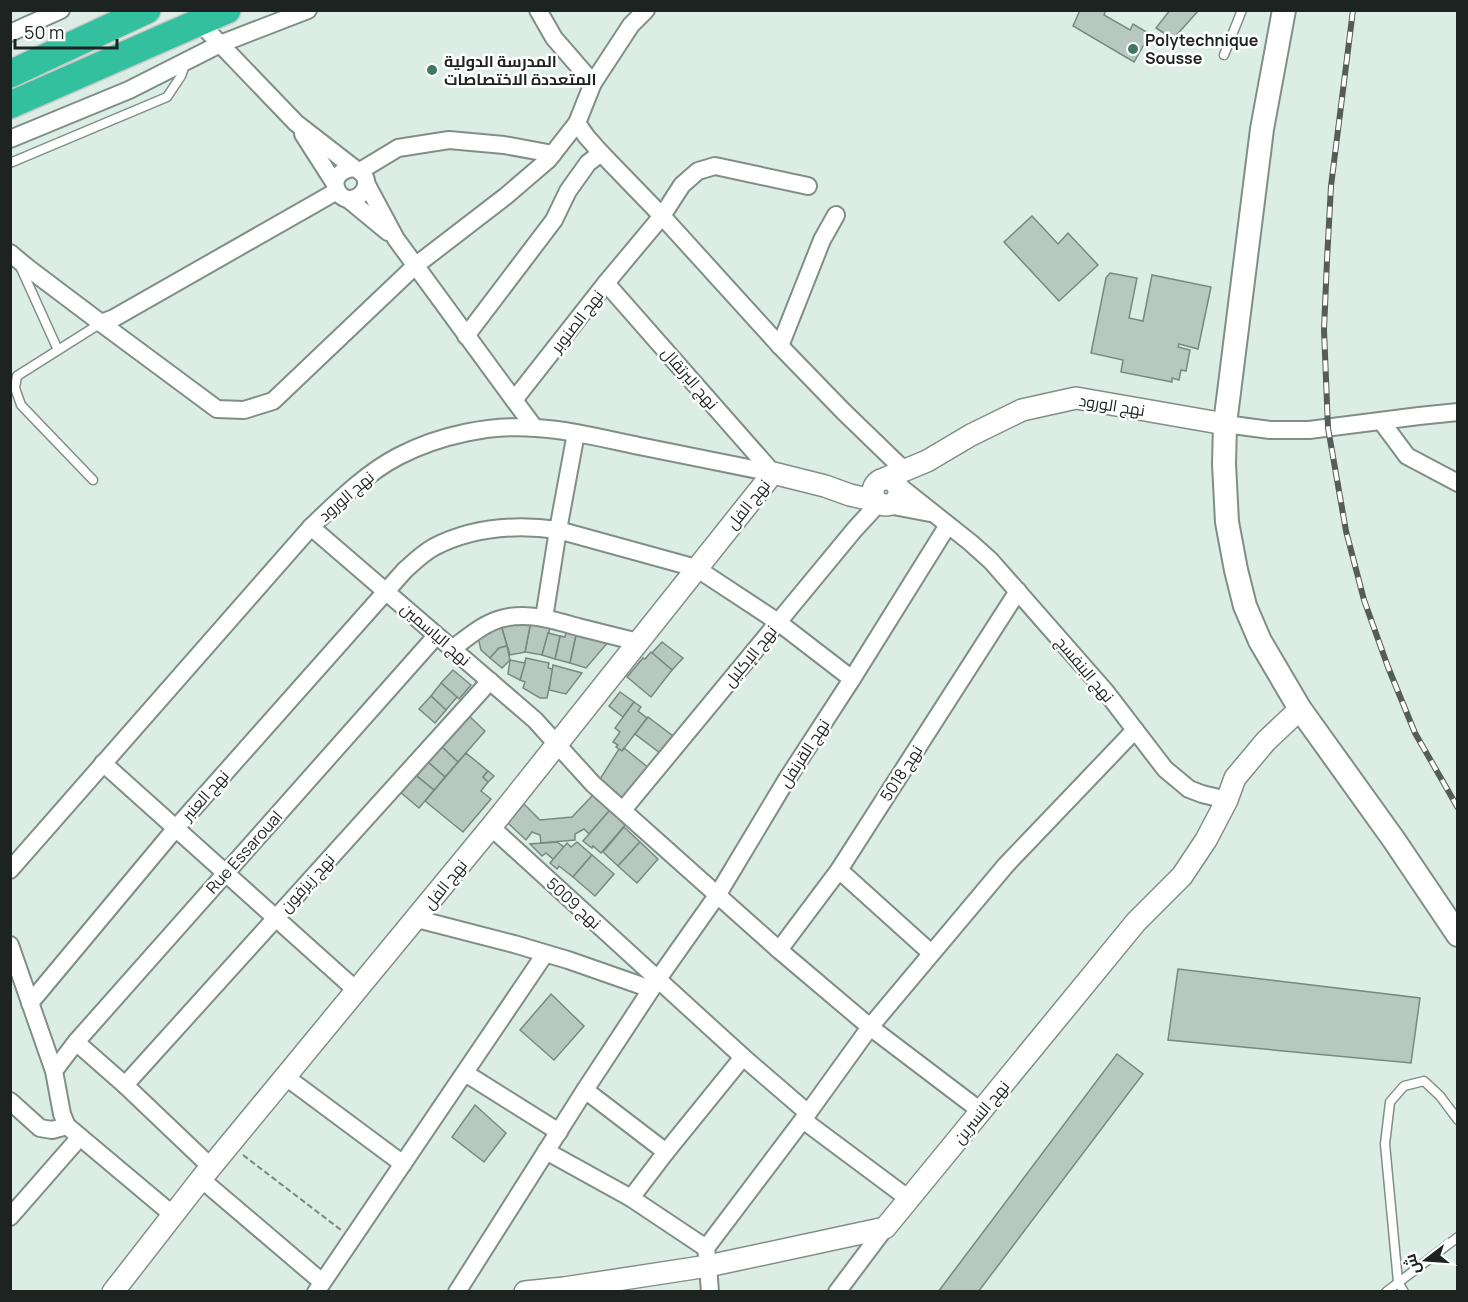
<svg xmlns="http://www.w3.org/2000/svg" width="1468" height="1302" font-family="Manrope,Cairo,sans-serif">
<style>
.building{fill:#b7c8c1;stroke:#788882;stroke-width:1.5}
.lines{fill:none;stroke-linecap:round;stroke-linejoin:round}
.service-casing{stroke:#7f8f88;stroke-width:11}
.minor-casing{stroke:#7f8f88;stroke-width:20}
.tertiary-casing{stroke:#7f8f88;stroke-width:24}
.secondary-casing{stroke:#7f8f88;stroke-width:26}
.trunk-casing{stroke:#c9cac9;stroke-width:30}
.path{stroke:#7b8782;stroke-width:2;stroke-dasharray:6 3;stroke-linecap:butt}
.service{stroke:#fff;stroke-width:8}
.minor{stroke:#fff;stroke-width:16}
.tertiary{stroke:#fff;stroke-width:21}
.secondary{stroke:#fff;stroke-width:22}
.trunk{stroke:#33c09f;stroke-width:27}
.rail-casing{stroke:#535d59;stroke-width:6}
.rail{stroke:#fff;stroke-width:4;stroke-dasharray:11;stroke-linecap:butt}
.poi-dot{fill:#3c7863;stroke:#fff;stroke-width:2}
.labels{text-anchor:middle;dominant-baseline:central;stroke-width:5;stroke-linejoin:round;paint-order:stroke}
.poi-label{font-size:16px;font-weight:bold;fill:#1c2320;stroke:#fff;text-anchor:start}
.street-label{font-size:16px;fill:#1c2320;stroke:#fff}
</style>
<rect width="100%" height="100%" fill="#dcede6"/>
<g class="building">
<polygon points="1080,10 1106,10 1104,15 1130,30 1133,24 1150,34 1134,62 1073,26"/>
<polygon points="1170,10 1199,10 1173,39 1156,28"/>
<polygon points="1032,216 1058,244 1068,233 1098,265 1059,301 1004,242"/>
<polygon points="1110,273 1137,278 1129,318 1143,321 1152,275 1211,287 1198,349 1179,344 1178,347 1190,350 1186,371 1181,370 1179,380 1172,378 1172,382 1121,372 1123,360 1091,353 1106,278"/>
<polygon points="531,621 551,625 542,655 525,652"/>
<polygon points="531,621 525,652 510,655 501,625"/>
<polygon points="501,625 507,646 499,648 490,658 481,650 477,633"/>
<polygon points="567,628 577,631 570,663 555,659 560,636 565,637"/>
<polygon points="577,631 610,640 586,668 570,663"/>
<polygon points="548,633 560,636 555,659 542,655"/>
<polygon points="662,642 683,658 672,670 652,653"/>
<polygon points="507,646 510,660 502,668 490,658 499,648"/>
<polygon points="651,652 672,670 651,697 627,677 643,658 645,659"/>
<polygon points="526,658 549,663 548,668 553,669 547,698 540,698 523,688 525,682 520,680"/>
<polygon points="510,660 525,663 520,680 508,674"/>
<polygon points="553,665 582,673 566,694 549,690"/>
<polygon points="453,670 471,685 459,699 441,683"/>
<polygon points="441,683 457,697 446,710 431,696"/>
<polygon points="620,692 634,702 623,717 609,706"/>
<polygon points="431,696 446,710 435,723 419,709"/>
<polygon points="634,702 641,707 638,711 647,718 622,751 616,747 618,745 613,742 620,732 615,728"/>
<polygon points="468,715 485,731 458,762 441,746"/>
<polygon points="648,717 673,736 660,753 635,734"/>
<polygon points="441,746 458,762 445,777 428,762"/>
<polygon points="624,748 650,769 625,800 600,779 619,749 622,751"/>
<polygon points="466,753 488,771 483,777 488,782 481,791 491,799 463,832 425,801"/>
<polygon points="428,762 445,777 434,790 417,776"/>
<polygon points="488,771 494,776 488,782 483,777"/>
<polygon points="414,774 434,790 419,808 399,791"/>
<polygon points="593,795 610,810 589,834 584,829 575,834 575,840 541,843 540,835 532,832 526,840 508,823 524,804 540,820 572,817"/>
<polygon points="610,810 626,824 601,853 593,846 592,848 583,841"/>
<polygon points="624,827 640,842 618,866 603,852"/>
<polygon points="557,842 564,847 554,860 546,853 542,856 530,844"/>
<polygon points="577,842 592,855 573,877 559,866 557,869 550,863 567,843 571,847"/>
<polygon points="640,842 658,859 637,883 618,866"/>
<polygon points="592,855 614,874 595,896 573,877"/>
<polygon points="1178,969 1420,998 1411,1063 1168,1040"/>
<polygon points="551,994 584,1026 554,1060 520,1030"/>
<polygon points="1117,1054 1143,1074 978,1292 938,1292"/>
<polygon points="475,1105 506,1133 484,1162 452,1137"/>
</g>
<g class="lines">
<g class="service-casing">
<g id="service">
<polyline points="1224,55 1242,10"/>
<polyline points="10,163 167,97 181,76 186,62"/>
<polyline points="20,266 58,350"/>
<polyline points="93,480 21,405 15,388 17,376 101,323"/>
<polyline points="1386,1292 1458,1237"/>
<polyline points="1404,1292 1398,1282 1385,1144 1390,1102 1404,1086 1424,1081 1440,1096 1458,1120"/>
</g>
</g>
<g class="minor-casing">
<g id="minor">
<polyline points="538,10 554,38 593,83 577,123 586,136 601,153"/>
<path d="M200 23 296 123 354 168C385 182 349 215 337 190 331 177 343 169 354 168"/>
<polyline points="10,33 61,10"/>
<polyline points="593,83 631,25 646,10"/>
<polyline points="303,134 335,184"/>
<polyline points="10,139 129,90 220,44 308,10"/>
<polyline points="360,171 398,148 449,140 504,145 553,154"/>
<polyline points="366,183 396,239 514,400"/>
<polyline points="348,199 388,232"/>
<polyline points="10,253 28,268 101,323 114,318 337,191"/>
<polyline points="606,283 773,473"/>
<polyline points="101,323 217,409 244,410 273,401 415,266 506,196 548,160 577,123"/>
<polyline points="466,336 554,220 568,191 588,163 601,153 662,216 780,346 843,411 905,471"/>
<polyline points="780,346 822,240 836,215"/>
<polyline points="1381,421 1407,456 1458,483"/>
<polyline points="1225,424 1270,430 1309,430 1419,416 1458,412"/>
<polyline points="534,427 514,400 606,283 662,216 682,185 698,171 715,166 808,186"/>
<polyline points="898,485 971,543 991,561 1106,692 1165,769 1189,789 1202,794 1227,800"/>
<polyline points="888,505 930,513"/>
<polyline points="311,527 535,720 593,784 779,950 870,1027 982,1112"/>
<polyline points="544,618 558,530 576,433"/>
<path d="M452 649C468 637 485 622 504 618 529 612 554 620 578 627 598 632 618 637 638 642"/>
<polyline points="103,763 356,990"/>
<polyline points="623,810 855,529 879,503"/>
<polyline points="491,827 743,1057 808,1113"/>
<path d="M10 870 311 527C338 501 366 473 399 456 440 435 491 424 536 428 571 430 605 439 639 446 684 455 728 464 773 473"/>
<polyline points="839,870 931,953"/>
<polyline points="417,919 514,944 568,960 651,989"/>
<polyline points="10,945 54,1071 62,1114 67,1126 173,1215"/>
<polyline points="779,950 839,870 1018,591"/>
<path d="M30 1003 176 828 405 570C414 562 423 553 434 547 473 527 515 524 558 530L696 568 778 622 852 679"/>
<polyline points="76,1042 125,1085 211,1167"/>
<polyline points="54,1071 76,1042 436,636"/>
<polyline points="465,1073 559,1132"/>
<polyline points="286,1077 403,1164"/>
<polyline points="125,1085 490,681"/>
<polyline points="585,1090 666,1152"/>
<polyline points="10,1101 40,1128 52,1130 67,1126"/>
<polyline points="803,1120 909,1199"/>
<polyline points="546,1151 631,1198 706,1248"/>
<polyline points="201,1179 322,1282"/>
<polyline points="631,1198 666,1152 743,1057"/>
<polyline points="10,1217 80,1137"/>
<polyline points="316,1292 545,954"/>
<polyline points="457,1292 585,1090 658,979 718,894 787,779 852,679 948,525"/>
<polyline points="710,1292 708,1266 706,1248 808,1113 870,1027 1006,865 1135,730"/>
<polyline points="837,1292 885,1228"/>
</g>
</g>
<g class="tertiary-casing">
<g id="tertiary">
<polyline points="886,478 927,461 971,435 1022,410 1076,398 1225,424"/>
<circle cx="886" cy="492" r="13"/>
<polyline points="113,1292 201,1179 491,827 773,473 825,486 850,495 876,501"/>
<polyline points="525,1292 564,1288 708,1266 885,1228 1136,922 1182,876 1206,840 1227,800 1235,778 1266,741 1300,709"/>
</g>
</g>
<g class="secondary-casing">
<polyline id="secondary" points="1284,10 1262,129 1225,424 1224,464 1227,522 1236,570 1245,606 1260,641 1300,709 1394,840 1458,935"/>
</g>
<g class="trunk-casing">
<g id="trunk">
<polyline points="10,74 147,10"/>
<polyline points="10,105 227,10"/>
</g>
</g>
<polyline class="path" points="243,1155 341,1230"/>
<use href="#service" class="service"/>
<use href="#minor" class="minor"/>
<use href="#tertiary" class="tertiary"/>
<use href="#secondary" class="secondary"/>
<use href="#trunk" class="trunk"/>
<g class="rail-casing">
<polyline id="rail" points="1353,10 1331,186 1327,260 1324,330 1328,428 1346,531 1364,600 1388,667 1415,733 1458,808"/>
</g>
<use href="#rail" class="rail"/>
</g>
<g class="poi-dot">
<circle cx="1133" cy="49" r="6"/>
<circle cx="432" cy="70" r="6"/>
</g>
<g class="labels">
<g class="poi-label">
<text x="1145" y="40">Polytechnique<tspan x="1145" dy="18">Sousse</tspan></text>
<text x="444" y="61">المدرسة الدولية<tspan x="444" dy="18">المتعددة الاختصاصات</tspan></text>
</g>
<g class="street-label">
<text transform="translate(577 321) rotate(-52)">نهج الصنوبر</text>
<text transform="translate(690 378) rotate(49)">نهج البرتقال</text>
<text transform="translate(1112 405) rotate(9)">نهج الورود</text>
<text transform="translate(346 496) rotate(-41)">نهج الورود</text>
<text transform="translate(748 504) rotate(-51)">نهج الفل</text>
<text transform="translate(436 634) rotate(41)">نهج الياسمين</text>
<text transform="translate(750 656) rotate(-51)">نهج الإكليل</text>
<text transform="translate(1085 669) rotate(50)">نهج البنفسج</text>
<text transform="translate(804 753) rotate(-57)">نهج القرنفل</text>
<text transform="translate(901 773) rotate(-57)">نهج 5018</text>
<text transform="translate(205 795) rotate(-48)">نهج العنبر</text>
<text transform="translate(244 852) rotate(-48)">Rue Essaroual</text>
<text transform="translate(307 883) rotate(-48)">نهج زيزفون</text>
<text transform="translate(445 884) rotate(-51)">نهج الفل</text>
<text transform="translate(574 903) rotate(42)">نهج 5009</text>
<text transform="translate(981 1112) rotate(-50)">نهج النسرين</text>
</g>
</g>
<rect width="1468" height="1302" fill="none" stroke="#1c2320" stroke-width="24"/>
<g transform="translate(1426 1260) rotate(253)" stroke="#ffffff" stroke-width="4.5" paint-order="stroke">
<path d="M0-4.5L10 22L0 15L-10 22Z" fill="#1c2320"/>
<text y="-9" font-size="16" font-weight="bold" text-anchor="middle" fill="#1c2320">ش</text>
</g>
<path d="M15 39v9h102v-9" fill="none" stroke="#1c2320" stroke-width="3"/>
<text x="24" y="39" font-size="18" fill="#1c2320" stroke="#ffffff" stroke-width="4.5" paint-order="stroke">50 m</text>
</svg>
